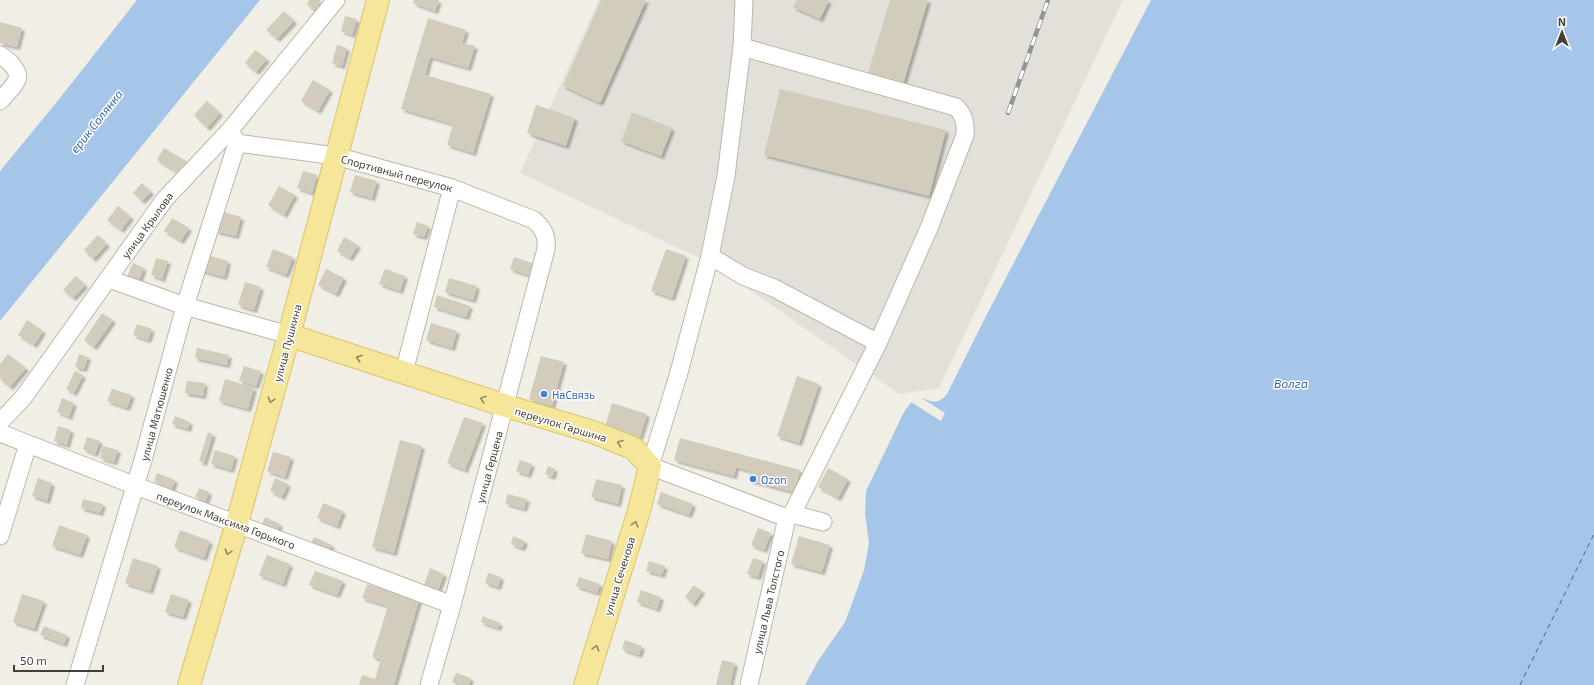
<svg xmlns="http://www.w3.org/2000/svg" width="1594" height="685" font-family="'Exo 2',sans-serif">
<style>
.industrial{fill:#e3e0da}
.water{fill:#a6c6e9}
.pier{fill:#f1efe5}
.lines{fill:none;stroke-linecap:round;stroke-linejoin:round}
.ferry{stroke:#386aa5;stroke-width:1;stroke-dasharray:5 4;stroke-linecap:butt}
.building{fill:#d2ccbc;filter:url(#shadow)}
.minor-casing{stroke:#bcb7a9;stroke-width:19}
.major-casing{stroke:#d9c56b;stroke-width:24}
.minor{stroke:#fff;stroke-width:17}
.major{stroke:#f5e69a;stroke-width:22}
.rail-casing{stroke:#949494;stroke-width:4.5}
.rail{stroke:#fff;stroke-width:3;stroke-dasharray:9;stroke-linecap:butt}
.oneway{stroke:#938a62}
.shop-dot{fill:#3f7fe0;stroke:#fff;stroke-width:1.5}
.labels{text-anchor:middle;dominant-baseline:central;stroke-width:3;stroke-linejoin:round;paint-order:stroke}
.street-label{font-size:11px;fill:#433f35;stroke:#fff}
.shop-label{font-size:11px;fill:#366cbe;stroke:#fff;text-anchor:start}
.water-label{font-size:12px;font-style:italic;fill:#386aa5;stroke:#fff}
</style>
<defs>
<filter id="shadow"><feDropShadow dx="3" dy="3" stdDeviation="1" flood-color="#0004"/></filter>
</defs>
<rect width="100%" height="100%" fill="#f1efe5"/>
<polygon class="industrial" points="599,0 1123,0 939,388 899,394 714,265 520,173"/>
<g class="water">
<polygon points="137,0 260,0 0,321 0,171 60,98"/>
<path d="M1151 0H1594V685H805L818 661 845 622 854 598 864 570 869 543 865 513 866 491 903 414C921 383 926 408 940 400 943 399 945 396 947 394L986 316Z"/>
</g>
<polygon class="pier" points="920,397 945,413 941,421 911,402"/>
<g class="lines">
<polyline class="ferry" points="1520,685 1594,534"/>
</g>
<g class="building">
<polygon points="309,0 321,0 316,10 307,5"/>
<polygon points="414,0 439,0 435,11 413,3"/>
<polygon points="601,0 646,0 600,103 563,86"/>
<polygon points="797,0 829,0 820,19 793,7"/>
<polygon points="890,0 928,0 903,84 868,73"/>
<polygon points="284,11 294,21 277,39 266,30"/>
<polygon points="345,16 357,19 352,35 341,31"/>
<polygon points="428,18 466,30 462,43 475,46 468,68 430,57 425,75 491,94 473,153 447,145 453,124 401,109"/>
<polygon points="0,22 22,28 17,47 0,43"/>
<polygon points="337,45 347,48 342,66 332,63"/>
<polygon points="255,50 267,59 256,72 245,63"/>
<polygon points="313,80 330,90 318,111 301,101"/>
<polygon points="780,89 946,130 929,196 764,155"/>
<polygon points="207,101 220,113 207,128 194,115"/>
<polygon points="536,105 575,118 566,146 527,133"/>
<polygon points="632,112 672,128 661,156 621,141"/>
<polygon points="164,148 188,162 180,174 157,160"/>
<polygon points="303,171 317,175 312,193 297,188"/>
<polygon points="355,175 377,181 372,198 350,192"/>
<polygon points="142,183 151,192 142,201 133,193"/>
<polygon points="279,186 295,195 284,215 268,205"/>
<polygon points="118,206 131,217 121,230 107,220"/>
<polygon points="220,211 241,217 236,236 215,231"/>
<polygon points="172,218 189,228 181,241 164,231"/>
<polygon points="417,222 428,226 424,237 413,234"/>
<polygon points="98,235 107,244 93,259 84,250"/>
<polygon points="344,237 358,245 350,258 337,251"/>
<polygon points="273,249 293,257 286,275 266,267"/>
<polygon points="666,249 686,256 672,298 651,291"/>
<polygon points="204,254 228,261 224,277 199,270"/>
<polygon points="514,257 535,264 531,276 510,269"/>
<polygon points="156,258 168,261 162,279 151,275"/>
<polygon points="133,263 144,268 137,285 125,281"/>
<polygon points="326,269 344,278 336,294 318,285"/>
<polygon points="385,269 405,276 400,291 379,284"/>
<polygon points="76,276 85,285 73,298 63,290"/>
<polygon points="449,278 477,286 473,300 445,292"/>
<polygon points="245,282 261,287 254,310 238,305"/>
<polygon points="437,295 470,306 466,317 434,307"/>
<polygon points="102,313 113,320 94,347 84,340"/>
<polygon points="27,320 43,331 34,345 18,335"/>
<polygon points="431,323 457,331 452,348 426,340"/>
<polygon points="137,324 152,329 148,340 133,335"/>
<polygon points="197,348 229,355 227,365 195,358"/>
<polygon points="8,354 26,368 10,387 0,379 0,364"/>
<polygon points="79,354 88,357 84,369 75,367"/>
<polygon points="541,356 564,362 552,406 529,399"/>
<polygon points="244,366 261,371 256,386 239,381"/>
<polygon points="75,371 83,375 74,393 66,389"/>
<polygon points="797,376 819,384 799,443 777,436"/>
<polygon points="225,379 254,388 248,409 219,401"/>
<polygon points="187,381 205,383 203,396 185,393"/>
<polygon points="112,389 132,395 127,408 107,401"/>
<polygon points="62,398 74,403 69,417 57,412"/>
<polygon points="612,403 647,414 640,437 605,427"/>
<polygon points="175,416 190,422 188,429 172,424"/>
<polygon points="464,417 483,423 465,470 447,463"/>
<polygon points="58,426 71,430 67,445 54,441"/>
<polygon points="208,432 213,434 204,463 199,461"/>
<polygon points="87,437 100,441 95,454 83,449"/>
<polygon points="680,438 800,470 794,492 748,480 750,471 736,467 734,476 674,460"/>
<polygon points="400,440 422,446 394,553 372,547"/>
<polygon points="103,446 118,450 114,462 100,458"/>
<polygon points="215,450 235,456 231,470 211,464"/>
<polygon points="273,452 291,457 285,477 267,471"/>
<polygon points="520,460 532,464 528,475 516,471"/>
<polygon points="548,466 555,469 552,477 545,474"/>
<polygon points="828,468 848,479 838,498 818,487"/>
<polygon points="157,473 175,480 172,489 154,482"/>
<polygon points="38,478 52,483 47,501 32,496"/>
<polygon points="275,478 288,484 282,497 270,491"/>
<polygon points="596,479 622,485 618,504 591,497"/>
<polygon points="199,488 209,492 206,501 195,497"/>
<polygon points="661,492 693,504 689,515 657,504"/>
<polygon points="508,494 527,499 524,509 505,503"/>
<polygon points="83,499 103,504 100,513 81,508"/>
<polygon points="323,503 343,511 337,526 317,518"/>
<polygon points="265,517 280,524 277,533 261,527"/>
<polygon points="59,525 87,535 80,555 52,546"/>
<polygon points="758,528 771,533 764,550 751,545"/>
<polygon points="180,530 210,541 204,558 174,547"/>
<polygon points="586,534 612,541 608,559 581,553"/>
<polygon points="513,536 525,541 522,548 511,544"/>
<polygon points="799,536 830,545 822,572 791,564"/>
<polygon points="314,537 332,545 328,553 310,545"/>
<polygon points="267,555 290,564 283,584 259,575"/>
<polygon points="133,558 158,566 150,591 125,583"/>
<polygon points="753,558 763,561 758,577 747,574"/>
<polygon points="649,561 665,566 662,575 646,571"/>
<polygon points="430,568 444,574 437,593 423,588"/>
<polygon points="315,571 343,581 337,595 309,585"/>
<polygon points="488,573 501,577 498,587 485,583"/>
<polygon points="579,577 600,584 597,593 576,586"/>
<polygon points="367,584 419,600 394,685 359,685 362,675 375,679 381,659 372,657 388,606 362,598"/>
<polygon points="694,585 702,591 693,604 685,597"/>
<polygon points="641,590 661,597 657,609 637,602"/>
<polygon points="22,594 44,601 34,629 13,622"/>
<polygon points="171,594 189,600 183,617 165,612"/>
<polygon points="483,616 500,623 498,628 481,622"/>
<polygon points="44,626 67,635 64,644 40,635"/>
<polygon points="625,640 642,646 639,655 622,649"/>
<polygon points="722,660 735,663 730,685 716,685"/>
<polygon points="456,673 471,678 469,685 461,685 452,682"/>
</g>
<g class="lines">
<g class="minor-casing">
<g id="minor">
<polyline points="744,0 742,47 726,176 710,256 678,376 650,466 787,518 792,514 823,522"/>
<path d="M742 47 956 107C964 115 966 123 965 135L929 228 878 343 792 514"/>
<path d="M0 55C7 59 21 71 17 80 13 88 5 95 0 101"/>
<path d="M230 130 237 143 336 156 452 188 534 220C544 229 547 236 546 249L452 605 429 685"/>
<polyline points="710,256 743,276 774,288 878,343"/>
<polyline points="109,279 185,306 289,335"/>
<polyline points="404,372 452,188"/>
<polyline points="0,422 23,398 165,199 230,130 336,0"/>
<polyline points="0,433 136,486 452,605"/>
<polyline points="0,536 28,444"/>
<polyline points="75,685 143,460 185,306 237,143"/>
<polyline points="749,685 787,518"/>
</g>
</g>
<g class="major-casing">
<g id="major">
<polyline points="289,335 506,406 593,432 633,448 650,466 639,511 585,685"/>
<polyline points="189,685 237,523 289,335 378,0"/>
</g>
</g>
<use href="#minor" class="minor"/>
<use href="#major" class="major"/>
<g class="rail-casing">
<polyline id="rail" points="1008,113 1048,0"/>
</g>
<use href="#rail" class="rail"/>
</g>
<defs><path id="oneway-chevron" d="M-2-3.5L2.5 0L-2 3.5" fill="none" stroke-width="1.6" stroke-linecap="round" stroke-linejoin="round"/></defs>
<g class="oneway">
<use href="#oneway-chevron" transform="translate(359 358) rotate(-162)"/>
<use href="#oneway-chevron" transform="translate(483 399) rotate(-161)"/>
<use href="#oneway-chevron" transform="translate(271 400) rotate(106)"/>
<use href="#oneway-chevron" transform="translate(620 443) rotate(-159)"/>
<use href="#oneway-chevron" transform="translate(635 524) rotate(-73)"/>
<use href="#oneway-chevron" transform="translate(228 552) rotate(107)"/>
<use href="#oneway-chevron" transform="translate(596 648) rotate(-73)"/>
</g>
<g class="shop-dot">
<circle cx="544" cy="394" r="4"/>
<circle cx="753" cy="479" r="4"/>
</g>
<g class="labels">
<g class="street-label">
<text transform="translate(397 173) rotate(15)">Спортивный переулок</text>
<text transform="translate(147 225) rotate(-54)">улица Крылова</text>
<text transform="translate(287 343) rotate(-75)">улица Пушкина</text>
<text transform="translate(156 414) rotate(-75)">улица Матюшенко</text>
<text transform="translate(561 424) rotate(17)">переулок Гаршина</text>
<text transform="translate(489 467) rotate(-75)">улица Герцена</text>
<text transform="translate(226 520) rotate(20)">переулок Максима Горького</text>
<text transform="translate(619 576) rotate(-73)">улица Сеченова</text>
<text transform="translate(768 602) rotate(-77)">улица Льва Толстого</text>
</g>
<g class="shop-label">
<text x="552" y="394">НаСвязь</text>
<text x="761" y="479">Ozon</text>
</g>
<g class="water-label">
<text transform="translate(96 121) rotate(-52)">ерик Солянка</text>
<text x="1291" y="383">Волга</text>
</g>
</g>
<g transform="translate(1562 32)" stroke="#ffffff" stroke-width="3" paint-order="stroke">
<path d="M0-3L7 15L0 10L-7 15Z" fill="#433f35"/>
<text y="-6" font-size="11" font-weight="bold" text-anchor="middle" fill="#433f35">N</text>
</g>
<path d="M14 665v6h89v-6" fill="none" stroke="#433f35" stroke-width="2"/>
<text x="20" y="665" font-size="12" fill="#433f35" stroke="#ffffff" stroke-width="3" paint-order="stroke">50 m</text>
</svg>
